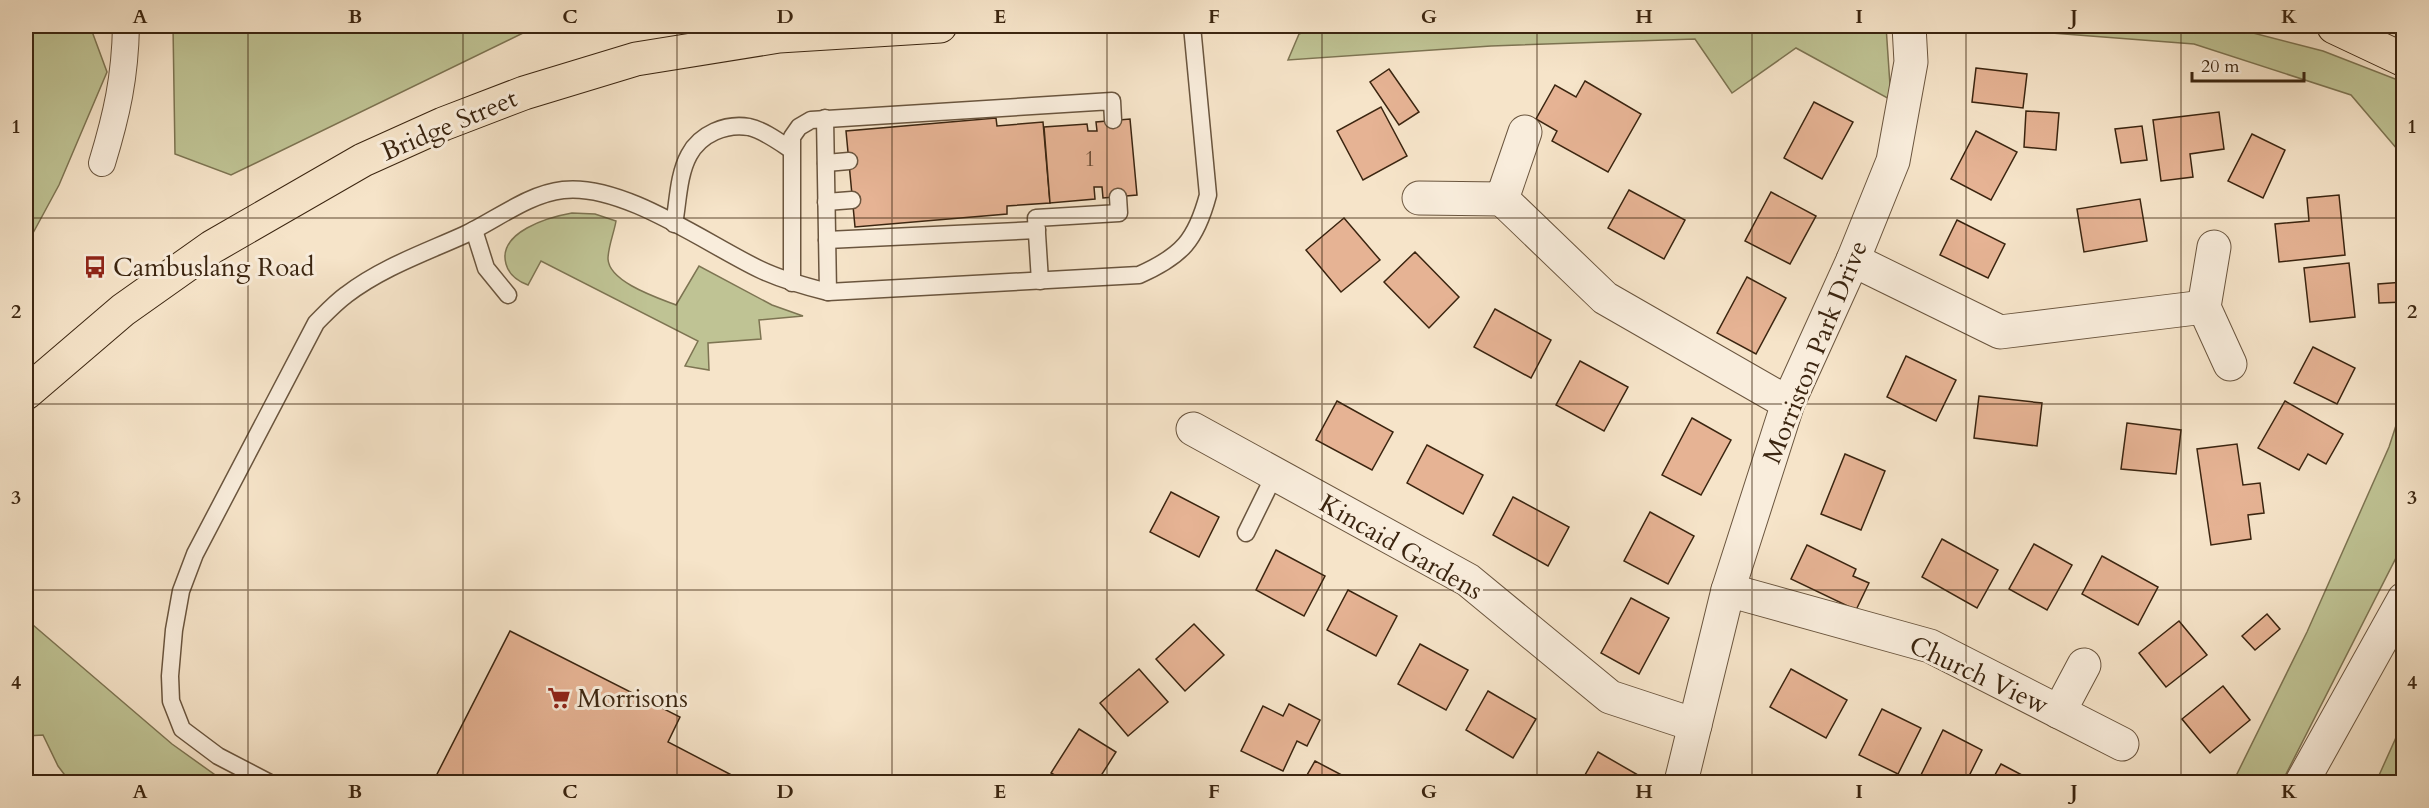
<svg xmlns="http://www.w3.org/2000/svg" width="2429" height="808" font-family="Cardo,serif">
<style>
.green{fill:#bfc394;stroke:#7d7452;stroke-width:1.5}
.building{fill:#e6b394;stroke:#3b2510;stroke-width:1.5}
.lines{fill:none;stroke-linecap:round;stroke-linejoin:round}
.service-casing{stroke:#6a553e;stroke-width:19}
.pedestrian-casing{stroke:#6a553e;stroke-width:28}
.minor-casing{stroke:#6a553e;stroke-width:35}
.tertiary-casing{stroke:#6a553e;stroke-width:35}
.primary-casing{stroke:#3b2510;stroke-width:35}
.service{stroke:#f9eddc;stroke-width:16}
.pedestrian{stroke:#f9eddc;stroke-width:26}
.minor{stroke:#f9eddc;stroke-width:33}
.tertiary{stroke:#f9eddc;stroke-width:33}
.primary{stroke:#f6e4c9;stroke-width:33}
.grid{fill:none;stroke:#3b2510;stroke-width:1.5;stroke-opacity:0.55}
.labels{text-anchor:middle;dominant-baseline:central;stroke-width:6;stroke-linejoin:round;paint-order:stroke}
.number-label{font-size:22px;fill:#664831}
.street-label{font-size:26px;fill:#3b2510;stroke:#f9eddc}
.poi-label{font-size:26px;fill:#3b2510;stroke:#f9eddc;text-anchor:start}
.neatline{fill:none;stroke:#3b2510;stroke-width:2}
.grid-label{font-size:20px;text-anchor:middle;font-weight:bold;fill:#3b2510}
</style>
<rect width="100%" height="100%" fill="#f6e4c9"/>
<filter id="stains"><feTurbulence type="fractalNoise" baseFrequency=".00333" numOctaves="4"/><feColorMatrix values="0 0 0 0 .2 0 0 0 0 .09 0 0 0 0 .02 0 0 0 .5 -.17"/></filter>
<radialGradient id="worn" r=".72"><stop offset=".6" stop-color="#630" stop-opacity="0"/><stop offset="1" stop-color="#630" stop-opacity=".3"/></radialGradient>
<g class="green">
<polygon points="26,26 90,26 107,72 59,185 26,246"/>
<polygon points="173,26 564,26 523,33 231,175 175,154"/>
<polygon points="1321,26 1886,26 1891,100 1796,48 1732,93 1695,39 1491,46 1288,60 1299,34"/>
<polygon points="1961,26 2226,26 2323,51 2403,82 2403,156 2351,95 2194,44"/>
<path d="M572 213 595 214 616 221C614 233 608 247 608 259 609 282 658 298 676 305L699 266 772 305 803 316 759 320 761 339 708 343 709 370 685 366 698 341 541 261 528 285C517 281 509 275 506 264 497 232 549 217 572 213Z"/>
<polygon points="2403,404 2403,544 2282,782 2233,782 2307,632 2389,447"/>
<polygon points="26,619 172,744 225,782 70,782 58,766 43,735 26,736"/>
<polygon points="2403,722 2403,782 2376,782"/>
</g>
<g class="building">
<polygon points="1976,68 2027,74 2023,108 1972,102"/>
<polygon points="1389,69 1419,112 1399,125 1370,82"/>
<polygon points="1585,81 1641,114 1608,172 1552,141 1557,131 1536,119 1555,85 1576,97"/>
<polygon points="1814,102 1853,122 1822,179 1784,158"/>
<polygon points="1381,107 1407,156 1363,180 1337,131"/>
<polygon points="2026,111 2059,113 2056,150 2024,147"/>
<polygon points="2219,112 2224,149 2190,154 2193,177 2161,181 2153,120"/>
<polygon points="996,118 997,126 1043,122 1050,203 1007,206 1007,214 855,227 846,131"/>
<polygon points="1130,119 1137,195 1103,198 1102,187 1094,187 1095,199 1050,203 1044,127 1087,124 1088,131 1097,131 1096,122"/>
<polygon points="2142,126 2147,160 2121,163 2115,129"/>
<polygon points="1976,131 2017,152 1991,200 1951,179"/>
<polygon points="2252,134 2285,150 2263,198 2228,181"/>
<polygon points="1629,190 1685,220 1664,259 1608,228"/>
<polygon points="1771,192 1816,216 1790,264 1745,241"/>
<polygon points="2339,195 2345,255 2279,262 2275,224 2309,221 2307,198"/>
<polygon points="2140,199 2147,241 2084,252 2077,209"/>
<polygon points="1344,218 1380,260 1341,292 1306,250"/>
<polygon points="1957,220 2005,244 1988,278 1940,255"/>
<polygon points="1415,252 1459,297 1429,328 1384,282"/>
<polygon points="2349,263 2355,317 2310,322 2304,268"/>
<polygon points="1747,277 1786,298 1756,354 1717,333"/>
<polygon points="2404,282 2404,302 2379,303 2378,284"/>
<polygon points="1495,309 1551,340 1531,378 1474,347"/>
<polygon points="2313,347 2355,368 2337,404 2294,383"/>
<polygon points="1906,356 1956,380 1936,421 1887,397"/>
<polygon points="1580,361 1628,387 1604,431 1556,405"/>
<polygon points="1979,396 2042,403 2037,446 1974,438"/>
<polygon points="1337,401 1393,432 1372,470 1316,440"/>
<polygon points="2285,401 2343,434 2326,464 2308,454 2299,470 2258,448"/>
<polygon points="1692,418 1731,440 1701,495 1662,475"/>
<polygon points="2127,423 2181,430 2176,474 2121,469"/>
<polygon points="2237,444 2243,485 2260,483 2264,513 2248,515 2251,539 2211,545 2197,449"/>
<polygon points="1427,445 1483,475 1463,514 1407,483"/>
<polygon points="1845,454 1885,471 1861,530 1821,514"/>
<polygon points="1171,492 1219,517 1199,557 1150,532"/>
<polygon points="1513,497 1569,527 1548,566 1493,535"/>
<polygon points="1650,512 1694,536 1668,584 1624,561"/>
<polygon points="1942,539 1998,570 1977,608 1922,577"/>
<polygon points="2034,544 2072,565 2047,610 2009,589"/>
<polygon points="1807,545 1856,569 1853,576 1869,583 1856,610 1791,579"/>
<polygon points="1276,550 1325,576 1304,616 1256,590"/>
<polygon points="2102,556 2158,587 2138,625 2082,594"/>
<polygon points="1348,590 1397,616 1376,656 1327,630"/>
<polygon points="1631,598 1669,618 1639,674 1601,653"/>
<polygon points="2267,614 2280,629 2255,650 2242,636"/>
<polygon points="2179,621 2207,655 2166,687 2139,653"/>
<polygon points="1194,624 1224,655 1185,691 1156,659"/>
<polygon points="510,631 680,717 668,742 745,782 433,782"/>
<polygon points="1420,644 1468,670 1446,710 1398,684"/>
<polygon points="1139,669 1168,702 1128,736 1100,703"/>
<polygon points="1791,669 1847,700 1826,738 1770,707"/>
<polygon points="2223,686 2250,720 2210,753 2182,719"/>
<polygon points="1488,691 1536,719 1513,758 1466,730"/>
<polygon points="1289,704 1320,720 1307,746 1297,741 1283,771 1241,751 1263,706 1283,716"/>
<polygon points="1882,709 1921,728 1898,774 1859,755"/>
<polygon points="1079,729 1116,752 1097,782 1067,782 1051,773"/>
<polygon points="1943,730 1982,750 1966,782 1931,782 1920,777"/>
<polygon points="1598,752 1638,775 1633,782 1581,782"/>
<polygon points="1315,761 1355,782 1303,782"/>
<polygon points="2001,764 2035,782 1991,782"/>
</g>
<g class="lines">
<g class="service-casing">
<g id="service">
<polyline points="825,118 828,292"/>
<polyline points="826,163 849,161"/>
<polyline points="826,202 852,200"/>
<path d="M674 224C678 203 678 175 689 155 700 134 726 123 749 127 763 130 778 141 790 149"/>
<polyline points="474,230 486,268 508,295"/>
<polyline points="827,240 1037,230"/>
<polyline points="1040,281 1036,218 1119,213 1118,197"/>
<polyline points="792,283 792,137 799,127 811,120 1112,101 1113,120"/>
<polyline points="1246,533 1275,474"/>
<path d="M268 782 218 756 182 729 171 701 170 676 174 630 181 591 195 554 316 323C326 313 335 303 346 295 381 268 424 253 464 235 496 220 528 194 563 190 623 183 705 243 759 269 782 280 804 286 828 292L1139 275C1182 256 1196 240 1208 195L1192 26"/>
</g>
</g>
<g class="pedestrian-casing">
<path id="pedestrian" d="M102 163C117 114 125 77 126 26"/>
</g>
<g class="minor-casing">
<g id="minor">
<polyline points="1419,198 1502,199 1525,132"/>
<polyline points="1502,199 1605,298 1788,403"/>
<polyline points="2214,247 2204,307 2230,364"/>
<polyline points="1853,260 2000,332 2204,307"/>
<polyline points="1193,429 1468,580 1610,697 1695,725"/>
<polyline points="1728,590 1930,646 2122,744"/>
<polyline points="2059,712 2084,665"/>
<polyline points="1681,782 1728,590 1788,403 1853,260 1893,161 1911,62 1909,26"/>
</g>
</g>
<g class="tertiary-casing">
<polyline id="tertiary" points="2302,782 2404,599"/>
</g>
<g class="primary-casing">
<g id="primary">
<polyline points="2334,27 2404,60"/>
<polyline points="26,393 123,310 212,247 363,160 443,124 524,93 636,59 779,36 940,26"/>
</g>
</g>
<use href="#service" class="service"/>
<use href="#pedestrian" class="pedestrian"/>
<use href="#minor" class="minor"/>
<use href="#tertiary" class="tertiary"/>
<use href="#primary" class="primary"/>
</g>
<path class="grid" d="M248 26V782M463 26V782M677 26V782M892 26V782M1107 26V782M1322 26V782M1537 26V782M1752 26V782M1966 26V782M2181 26V782M26 218H2404M26 404H2404M26 590H2404"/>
<defs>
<g id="bus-bare" transform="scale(1.8)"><path d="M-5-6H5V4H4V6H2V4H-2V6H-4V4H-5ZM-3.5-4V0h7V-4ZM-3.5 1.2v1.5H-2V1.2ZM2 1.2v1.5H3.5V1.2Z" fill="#8f2418" stroke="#f9eddc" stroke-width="2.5" paint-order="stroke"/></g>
<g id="supermarket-bare" transform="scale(1.8)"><path d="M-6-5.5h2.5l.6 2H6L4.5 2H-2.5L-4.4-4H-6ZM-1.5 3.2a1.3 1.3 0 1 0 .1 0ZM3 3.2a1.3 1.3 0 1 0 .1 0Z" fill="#8f2418" stroke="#f9eddc" stroke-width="2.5" paint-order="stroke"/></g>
</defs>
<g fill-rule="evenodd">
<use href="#bus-bare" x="95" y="267"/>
<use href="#supermarket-bare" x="559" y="698"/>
</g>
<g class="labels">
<g class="number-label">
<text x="1090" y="159">1</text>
</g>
<g class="street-label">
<text transform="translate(449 125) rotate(-23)">Bridge Street</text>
<text transform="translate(1815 352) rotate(-68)">Morriston Park Drive</text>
<text transform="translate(1401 547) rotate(30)">Kincaid Gardens</text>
<text transform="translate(1979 675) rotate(25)">Church View</text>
</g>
<g class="poi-label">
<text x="113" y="267">Cambuslang Road</text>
<text x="577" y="698">Morrisons</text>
</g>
</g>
<rect width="2429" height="808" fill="none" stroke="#f6e4c9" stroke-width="66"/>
<path d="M2192 72v9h112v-9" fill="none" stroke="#3b2510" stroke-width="3"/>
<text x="2201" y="72" font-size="18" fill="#3b2510" stroke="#f9eddc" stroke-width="4.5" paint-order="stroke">20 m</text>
<rect x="33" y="33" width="2363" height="742" class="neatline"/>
<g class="grid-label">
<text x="140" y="23">A</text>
<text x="355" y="23">B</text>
<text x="570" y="23">C</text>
<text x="785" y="23">D</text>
<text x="1000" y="23">E</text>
<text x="1214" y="23">F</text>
<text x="1429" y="23">G</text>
<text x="1644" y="23">H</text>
<text x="1859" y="23">I</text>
<text x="2074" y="23">J</text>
<text x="2289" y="23">K</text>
<text x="16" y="133">1</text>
<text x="2412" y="133">1</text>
<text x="16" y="318">2</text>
<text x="2412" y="318">2</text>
<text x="16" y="504">3</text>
<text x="2412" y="504">3</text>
<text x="16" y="689">4</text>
<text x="2412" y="689">4</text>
<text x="140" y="798">A</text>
<text x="355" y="798">B</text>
<text x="570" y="798">C</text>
<text x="785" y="798">D</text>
<text x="1000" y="798">E</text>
<text x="1214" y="798">F</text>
<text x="1429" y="798">G</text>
<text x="1644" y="798">H</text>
<text x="1859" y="798">I</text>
<text x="2074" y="798">J</text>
<text x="2289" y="798">K</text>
</g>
<rect width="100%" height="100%" filter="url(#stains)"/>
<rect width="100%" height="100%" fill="url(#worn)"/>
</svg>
